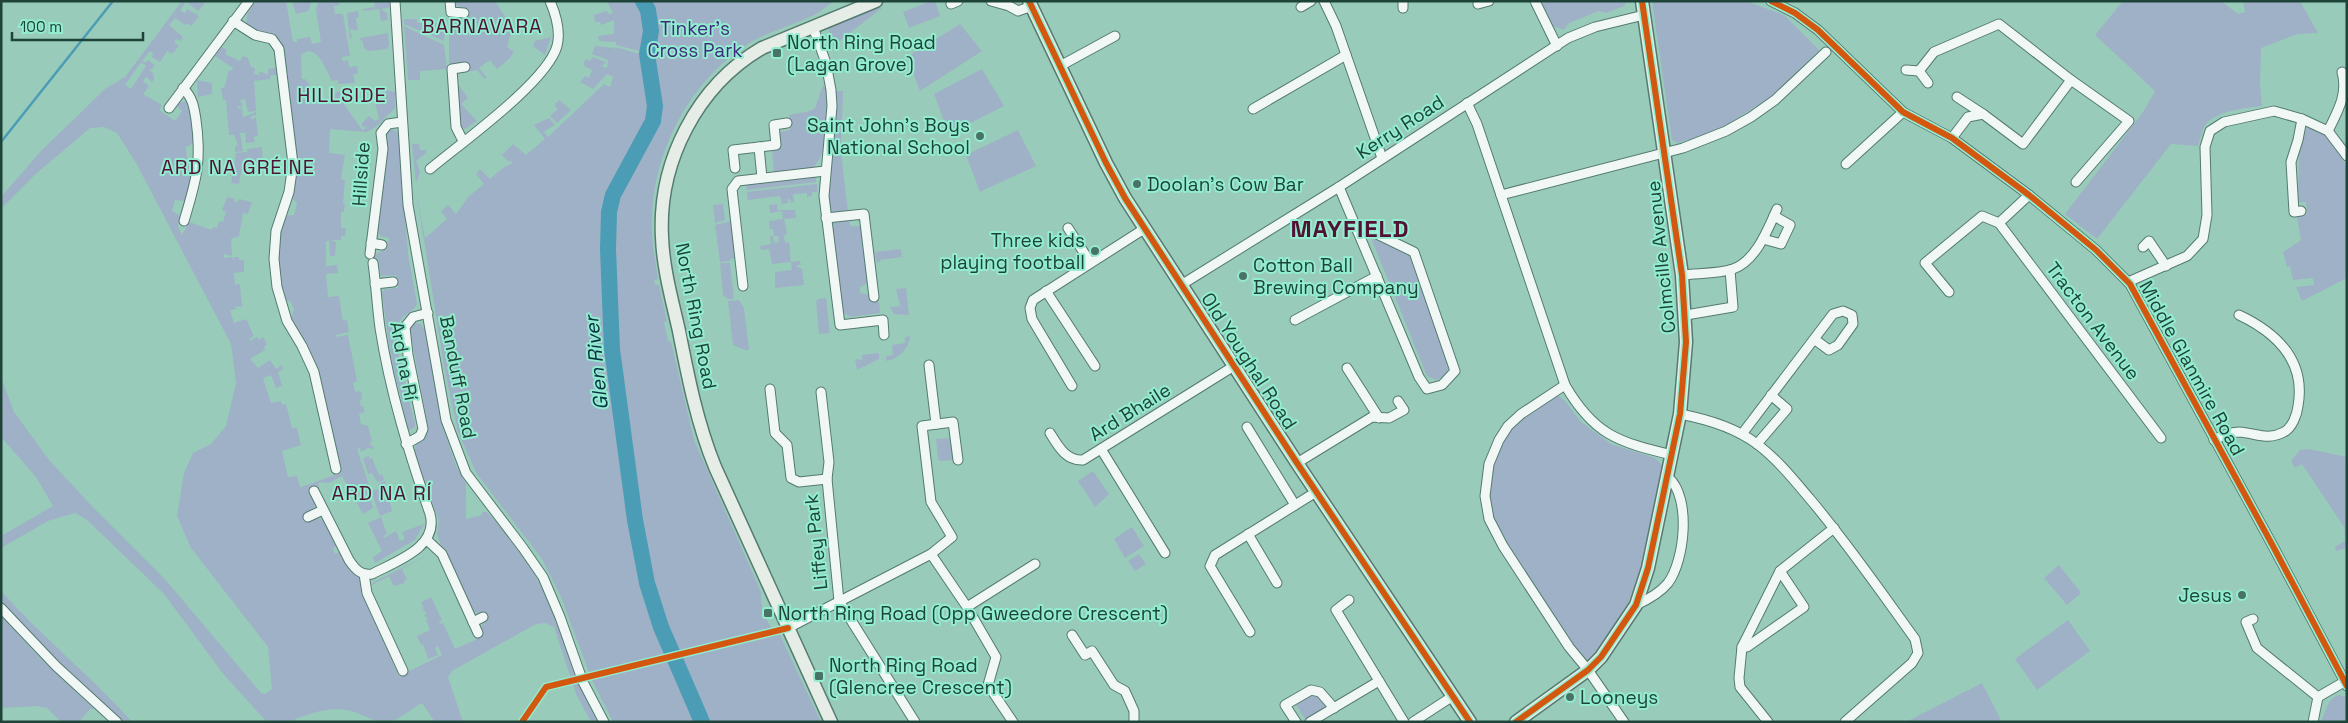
<svg xmlns="http://www.w3.org/2000/svg" width="2348" height="723" font-family="'Space Grotesk',sans-serif">
<style>
.green{fill:#9fb1c6;fill-rule:evenodd}
.lines{fill:none;stroke-linecap:round;stroke-linejoin:round}
.stream{stroke:#4b9db5;stroke-width:2.5}
.river{stroke:#4b9db5;stroke-width:16}
.street-casing{stroke:#547b70;stroke-width:11}
.secondary-casing{stroke:#547b70;stroke-width:15}
.street{stroke:#f0f7f5;stroke-width:9}
.secondary{stroke:#e5ede6;stroke-width:12}
.cycleway-casing{stroke:#92eccf;stroke-width:9}
.cycleway{stroke:#d45710;stroke-width:6}
.poi-dot{fill:#497366;stroke:#92eccf;stroke-width:2}
.labels{text-anchor:middle;dominant-baseline:central;stroke-width:4;stroke-linejoin:round;paint-order:stroke}
.park-label{font-size:19px;fill:#42297e;stroke:#92eccf}
.poi-label{font-size:19px;fill:#1e4439;stroke:#92eccf;text-anchor:start}
.street-label{font-size:19px;fill:#1e4439;stroke:#92eccf}
.neighbourhood-label{font-size:20px;letter-spacing:1px;fill:#511234;stroke:#92eccf}
.water-label{font-size:20px;font-style:italic;fill:#063042;stroke:#92eccf}
.district-label{font-size:24px;font-weight:bold;letter-spacing:1px;fill:#511234;stroke:#92eccf}
</style>
<rect width="100%" height="100%" fill="#99cbbb"/>
<g class="green">
<path d="M182 1H202L205 3 198 11 186 2 180 10 185 14 187 9 199 16 191 26 187 23 185 25 175 18 169 25 183 37 181 41 176 39 174 42 179 46 172 54 167 51 160 62 152 57 153 53 150 51 142 61 145 63 148 60 155 65 151 70 148 69 153 73 154 80 152 82 146 77 143 81 149 86 143 94 162 105 159 110 175 121 182 111 178 107V102H186L190 106 194 143 186 147 187 158 194 161 195 164 185 201 175 200 172 211 180 216 178 227 182 235 189 222 212 230 213 227 217 228 219 221 223 222 226 212 222 210 227 197 235 199 234 201 237 203 239 199 252 202 248 214 243 213 239 236 231 239 232 256 224 254V258L232 257 234 260V257H239V260H244V272L234 273 235 285 240 284 242 307 235 306 236 309 230 310 234 323 246 319 254 336 249 339 250 341 257 337 259 340 263 337 267 344 264 347 265 350 250 359 258 368 270 360 276 369 282 365 283 369 278 372 282 386 276 388 271 375 263 378 271 403 281 401 282 405 286 404 292 428H297L301 445 282 451 288 477 297 476 300 487C315 483 327 477 341 473L320 376 313 359 292 322 291 318 294 309 291 302 283 298 281 292C279 265 276 242 284 216L294 215 297 204 292 197 297 163 283 47C276 27 260 37 246 23L248 12 256 1H286L293 42H297V39L310 37 312 44 321 42 316 10 318 1H339L340 5 334 6 335 14H343L350 56 342 57V61L348 60 349 67 357 66 358 73 353 75 355 83 338 84V80L332 81C326 70 316 41 301 55L302 79H305L312 88 307 92 310 100 316 103C328 98 337 90 352 88L354 93 342 98V101L362 130 366 128 364 126 362 127V123L369 116 375 121 379 119 374 99 369 100V95L386 90 395 92V108L376 127 367 132 330 129 329 153 345 155 341 179 345 180 343 204H345L344 212H341V228H346L345 236H341V240H331L336 242 335 256H330L329 241H326V266L337 265 338 273 326 274 328 297 339 296 343 321 347 320 349 332 336 335 337 337 348 335 357 381 353 383 355 392 361 391 362 399 360 400 361 407 363 406 365 412 359 414 361 424 368 426 372 441 370 442 371 446H373L374 449 368 448 361 452 360 448 357 449 371 491 379 489 378 484 385 481 392 511 380 516 373 497 370 498 373 508 363 514 342 476 329 483 321 482 318 484 320 489 318 490 316 487 309 491 316 503 313 510 315 518 323 519 337 545 333 549 335 554 341 551 348 565 359 578 367 600 365 601 368 603 395 659 392 661 399 676 442 655 438 646 435 648 438 655 428 659 423 644 421 645 417 636 430 630 426 620 428 619 424 615 426 614 425 611 421 610 424 609 421 602 431 597 442 620 439 622 440 624 443 623 455 649 475 640 481 633 482 625 486 621 484 613 473 612 440 543 437 534 439 521 415 457V446L426 435 428 427 410 330V325L413 323 421 324 425 330 441 422 456 466 466 484V519L482 515V512H487L506 534 534 573 551 605 581 688 598 722H591L576 694 554 627 545 623 536 624 452 671 448 677 463 722H435L422 703C412 708 398 721 388 722 376 723 372 719 362 715 339 704 317 711 295 719V722H263L265 720 224 675 164 594 87 520 75 513 48 521 1 548V536L53 506 36 477 1 437V377L14 412 49 460 89 503 164 578 261 693 265 694 272 689 268 647 191 548 177 516 184 473 193 453 211 444 226 426 236 383 231 344 136 163 117 133 104 127 90 128 37 173 1 209V197L41 151 105 89 125 77ZM141 62 146 66 131 89 125 85Z"/>
<polygon points="292,1 312,1 308,11 296,14"/>
<polygon points="374,1 389,1 389,8 381,9 387,13 388,20 381,21 379,9 363,11 363,9 375,7"/>
<polygon points="454,1 495,1 512,28 507,47 514,52 509,59 497,69 490,60 479,68 487,78 484,79 477,70 468,72 467,62 449,64 449,18 467,18 467,9 457,6"/>
<path d="M607 1H836C826 5 823 11 814 15 791 26 766 32 745 46 689 83 653 152 652 219 651 239 655 259 658 279L654 280 655 285H659L667 321 664 322 668 341 671 342 694 440 761 592C760 608 767 627 780 635L821 722H684L681 720 679 722H613L591 678 561 597 542 559 477 474 458 432 445 371 416 191 425 238 447 219 441 211 448 205 456 214 469 196 484 184 476 174 480 169 490 179 504 167 513 163 511 161 509 162 502 155 513 144 526 155 545 139 534 125 549 118 555 125 544 132 548 137 604 84 610 87 613 77 607 74 593 89 580 82 585 76 589 78 592 70 583 65 586 59 590 61 593 57 606 62 602 66 607 68 608 60 592 54 595 46 614 48V52L615 47 650 57 651 54 616 45V42L599 41 598 36 614 34V20L601 25 600 22H595L594 15 607 11 608 14 613 13Z"/>
<polygon points="931,1 935,1 940,16 909,28 903,12"/>
<polygon points="1542,1 1627,1 1624,6 1607,13 1599,11 1569,23 1564,30 1550,25"/>
<polygon points="1652,1 1746,1 1784,15 1819,50 1771,97 1715,132 1678,143 1672,140"/>
<path d="M2123 1H2221L2238 14 2245 12 2243 1H2300L2318 33 2298 34 2261 48 2260 84 2262 106C2245 108 2219 110 2206 124 2202 129 2200 140 2198 146L2171 144 2097 239 2065 214 2143 112 2155 91 2095 35Z"/>
<polygon points="882,7 882,8 833,46 828,27"/>
<polygon points="358,11 359,17 356,18 358,31 350,29 352,39 350,39 347,13"/>
<polygon points="404,19 417,19 417,23 446,23 444,41 404,24"/>
<polygon points="960,24 982,51 920,91 907,57"/>
<polygon points="404,26 444,45 447,69 420,71 420,80 408,80"/>
<polygon points="388,33 389,45 387,49 368,51 364,48 362,40 360,41 360,38"/>
<polygon points="551,37 545,55 533,46 535,41"/>
<polygon points="222,47 227,50 225,54 240,61 243,56 248,58 251,67 255,68 254,74 259,75 259,71 268,75 268,69 276,68 277,75 270,75 271,79 254,81 256,111 248,112 245,99 240,100 243,107 237,106 238,109 242,108 243,117 256,112 256,115 251,116 251,120 256,117 258,136 254,137 255,142 246,143 245,133 240,133 243,151 235,152 235,146 238,145 234,135 229,135 226,100 223,100 221,88 224,88 229,70 232,71 233,68 215,56"/>
<polygon points="982,69 1004,106 949,134 934,94"/>
<polygon points="197,80 212,83 212,94 198,97"/>
<polygon points="455,80 468,98 461,104 477,121 465,129 460,126"/>
<path d="M823 85 826 90C827 108 829 152 815 165V168L774 173 772 151 780 149V132L790 130 789 115 810 111 815 108Z"/>
<polygon points="835,91 843,91 841,150 832,149"/>
<polygon points="559,100 571,110 557,123 550,116 558,109 554,105"/>
<polygon points="2309,127 2323,133 2339,150 2347,168 2347,278 2302,301 2296,287 2314,285 2313,278 2293,280 2290,266 2287,267 2283,252 2301,240 2297,217 2307,214 2306,202 2298,202 2299,156 2306,129"/>
<path d="M392 129 398 132 399 137 408 254 417 304C413 313 402 314 399 323 392 341 410 402 415 423V427L410 430 408 429 390 352 382 293 385 289 398 288 396 275 381 276 378 258H374L376 254 387 249 389 238 380 236 377 229 385 135Z"/>
<polygon points="1018,130 1036,166 980,192 966,155"/>
<polygon points="412,144 419,144 420,150 426,150 426,153 416,161 420,172 416,183"/>
<polygon points="262,147 263,161 259,161 259,171 250,170 251,165 247,165 248,161 245,161 246,172 241,172 239,184 231,183 236,153 247,152 247,149"/>
<polygon points="832,152 841,152 848,212 834,214 828,208"/>
<polygon points="816,176 816,182 747,190 746,184"/>
<polygon points="817,184 817,192 812,192 812,196 807,197 807,193 793,194 794,202 791,203 790,199 788,199 788,203 782,204 780,196 748,200 747,192"/>
<polygon points="723,204 725,220 715,223 713,205"/>
<polygon points="777,204 777,210 795,210 796,218 784,219 787,234 784,235 785,243 789,242 791,262 800,261 801,265 797,265 797,267 802,269 804,285 775,288 775,272 792,270 791,262 772,264 769,249 761,250 760,246 771,244 770,236 773,236 774,243 779,242 778,236 774,236 773,229 770,229 769,221 783,219 782,211 770,213 769,205"/>
<polygon points="849,219 850,226 861,226 868,283 860,287 860,293 869,295 870,302 879,302 880,313 850,317 843,312 832,225 835,221"/>
<polygon points="732,221 737,258 730,259 730,261 720,262 715,225"/>
<polygon points="1371,238 1411,255 1449,366 1446,375 1436,380 1427,376"/>
<polygon points="901,249 902,257 880,260 880,262 877,263 875,252"/>
<polygon points="720,263 730,263 734,299 728,299 723,295"/>
<polygon points="906,288 909,315 894,314 890,307 900,306 896,289"/>
<polygon points="826,298 830,333 819,334 816,302 818,299"/>
<polygon points="739,300 744,308 749,350 745,350 733,345 728,301"/>
<path d="M910 336C909 348 899 359 886 361V356L893 355 892 345 905 343V337Z"/>
<polygon points="879,353 879,359 857,370 855,359 862,360 862,355"/>
<path d="M1558 395 1565 401 1581 422 1611 444 1655 458 1662 465C1654 512 1647 573 1622 614 1611 631 1598 648 1586 664L1518 564 1493 518 1489 481 1500 447 1515 424Z"/>
<polygon points="950,438 953,460 940,461 938,459 936,439"/>
<polygon points="2309,449 2347,457 2347,548 2336,551 2335,547 2345,541 2344,527 2302,464 2295,468 2291,461 2300,450"/>
<polygon points="369,456 369,459 372,458 379,475 382,474 384,480 377,482 372,473 368,474 363,458"/>
<polygon points="1093,471 1109,494 1095,507 1078,481"/>
<polygon points="381,517 387,534 383,536 384,538 396,531 400,541 405,539 402,532 424,524 415,540 375,563 373,557 382,551 368,523"/>
<polygon points="1132,527 1144,546 1125,558 1114,539"/>
<polygon points="432,553 402,569 407,579 404,581 405,583 394,586 389,576 370,586 374,582"/>
<polygon points="1139,554 1146,564 1135,571 1128,561"/>
<polygon points="2059,565 2081,593 2067,605 2044,578"/>
<path d="M1 591C42 637 91 676 132 722H122L36 640 1 603Z"/>
<polygon points="1,616 41,659 94,709 90,709 79,722 61,722 47,708 36,706 1,708"/>
<polygon points="2068,620 2090,651 2037,690 2015,659"/>
<polygon points="1982,683 2002,722 1906,722"/>
<polygon points="1310,694 1319,696 1327,706 1326,709 1306,721 1295,703"/>
<path d="M2339 695 2347 697V722H2321C2326 711 2327 699 2339 695Z"/>
</g>
<g class="lines">
<polyline class="stream" points="1,142 113,1"/>
<polyline class="river" points="643,1 648,10 651,31 647,54 655,106 653,121 613,195 609,212 608,249 612,349 635,520 647,583 661,627 702,722"/>
<g class="street-casing">
<g id="street">
<polyline points="395,1 408,205 446,420 466,473 523,548 543,577 560,617 583,682 604,722"/>
<polyline points="450,1 451,12 464,13"/>
<polyline points="991,1 1009,6 1018,11 1032,6"/>
<polyline points="1324,1 1336,26 1382,158"/>
<polyline points="1535,1 1557,46"/>
<polyline points="1771,1 1795,13 1818,30 1903,112 1952,138 2029,195 2096,250 2130,284 2274,548 2347,686"/>
<polyline points="951,4 958,1"/>
<polyline points="1478,4 1489,1"/>
<polyline points="1301,7 1311,1"/>
<polyline points="1403,8 1403,1"/>
<polyline points="233,21 255,35 272,39 279,49 293,164 289,192 276,231 274,259 277,287 287,321 302,346 314,372 336,469"/>
<polyline points="813,27 826,63 831,90 832,106 824,196 840,325 883,320 884,335"/>
<polyline points="1060,66 1115,36"/>
<polyline points="1906,70 1919,71"/>
<polyline points="2071,80 2129,121 2076,182"/>
<polyline points="1928,83 1919,71 1934,52 1999,24 2071,80 2023,144 1983,114 1968,117 1952,138"/>
<path d="M183 88C193 98 194 107 196 120 202 162 196 181 184 221"/>
<polyline points="1957,97 1983,114"/>
<path d="M1467 103 1477 124 1565 385C1594 435 1618 442 1672 455"/>
<polyline points="169,108 249,1"/>
<polyline points="1253,109 1346,55"/>
<path d="M2328 131C2338 111 2348 94 2342 72"/>
<polyline points="463,141 456,127 452,69 465,67"/>
<polyline points="759,147 776,145 774,125 787,123"/>
<polyline points="1846,164 1903,112"/>
<polyline points="735,168 733,150 759,147 762,178"/>
<path d="M430 169C461 143 547 82 557 46 561 31 556 15 550 1"/>
<polyline points="1339,187 1419,377 1427,389 1442,385 1455,371 1414,252 1356,224"/>
<polyline points="1501,195 1683,148 1726,131 1751,117 1775,100 1826,52"/>
<polyline points="2301,211 2294,212 2291,162 2298,140 2302,119"/>
<polyline points="826,218 864,214 874,297"/>
<polyline points="1999,223 2029,195"/>
<polyline points="1068,228 1090,262"/>
<polyline points="1763,239 1781,244 1790,225 1774,216"/>
<polyline points="371,243 382,245"/>
<polyline points="2143,247 2149,241 2166,266"/>
<polyline points="370,254 383,149 381,133 388,124 402,122"/>
<path d="M1682 275C1698 273 1718 274 1733 269 1756 261 1768 229 1777 209"/>
<polyline points="2128,282 2187,256 2203,239 2207,215 2205,147 2210,131 2224,122 2274,111 2302,119 2328,131 2347,156"/>
<polyline points="375,284 393,282"/>
<polyline points="1181,285 1339,187 1568,38 1595,27 1644,15"/>
<polyline points="743,286 732,189 738,181 825,171"/>
<polyline points="1046,291 1095,366"/>
<polyline points="1949,292 1925,263 1982,216 1999,223 2161,438"/>
<polyline points="1686,315 1733,307 1730,270"/>
<polyline points="1295,320 1377,276"/>
<polyline points="929,365 936,424"/>
<polyline points="1347,368 1379,418"/>
<polyline points="1565,385 1521,414 1508,426 1499,440 1489,464 1485,496 1489,519 1503,546 1569,647 1588,670 1624,722"/>
<polyline points="1072,386 1032,319 1030,308 1033,300 1144,229"/>
<polyline points="770,389 775,433 787,445 791,478 799,482 827,479 839,601 915,722"/>
<polyline points="821,392 829,462 827,479"/>
<path d="M1680 414C1706 419 1736 428 1757 444 1778 460 1794 480 1810 499 1848 544 1881 592 1915 639L1918 653 1912 663 1845 722"/>
<polyline points="1247,427 1295,505"/>
<path d="M1050 433C1058 446 1066 461 1083 460L1234 366"/>
<polyline points="1742,434 1833,314 1843,311 1852,315 1853,324 1838,345 1829,350 1814,339"/>
<path d="M2214 440C2222 436 2230 432 2239 432 2256 433 2267 441 2284 432 2292 428 2297 415 2298 406 2306 361 2277 333 2239 315"/>
<polyline points="406,444 420,436 423,429 408,355 405,327 413,317 428,313"/>
<polyline points="1757,444 1787,409 1771,395"/>
<polyline points="1101,449 1165,553"/>
<polyline points="1297,463 1372,417 1389,418 1404,410 1398,401"/>
<path d="M314 491 349 560C355 569 361 576 372 574 397 561 439 547 430 514 409 453 390 392 380 328 377 306 376 284 373 263"/>
<polyline points="308,517 323,510"/>
<polyline points="1248,534 1277,583"/>
<polyline points="427,540 442,554 478,633"/>
<polyline points="931,554 967,607 1035,564"/>
<polyline points="364,574 367,593 403,671"/>
<polyline points="1349,600 1336,610 1404,722"/>
<path d="M1636 605C1647 600 1660 593 1668 583 1685 560 1691 498 1669 478"/>
<polyline points="967,607 996,657 988,685 1013,722"/>
<polyline points="1,608 56,666 117,722"/>
<polyline points="2253,619 2246,622 2257,648 2318,697"/>
<polyline points="473,622 483,617"/>
<polyline points="788,628 931,554 952,537 931,502 922,426 953,422 958,460"/>
<polyline points="1250,632 1210,566 1215,555 1316,492"/>
<polyline points="1072,635 1085,655 1092,651 1114,685 1125,691 1134,711 1134,722"/>
<polyline points="1742,647 1747,647 1804,607 1780,571"/>
<polyline points="1296,722 1285,705 1311,690 1320,692 1334,708"/>
<polyline points="1310,722 1379,681"/>
<polyline points="1413,722 1453,696"/>
<polyline points="1768,722 1740,687 1739,678 1742,647 1780,571 1834,528"/>
<polyline points="2313,722 2318,697 2344,682"/>
</g>
</g>
<g class="secondary-casing">
<g id="secondary">
<polyline points="1029,1 1106,163 1125,198 1297,463 1470,722"/>
<path d="M831 722 715 467C697 423 688 377 679 331 672 300 663 268 662 237 658 162 697 86 762 48L876 1"/>
<polyline points="1516,722 1588,670 1601,657 1636,605 1648,568 1680,414 1686,342 1682,275 1642,1"/>
</g>
</g>
<use href="#street" class="street"/>
<use href="#secondary" class="secondary"/>
<g class="cycleway-casing">
<g id="cycleway">
<polyline points="1029,1 1106,163 1125,198 1297,463 1470,722"/>
<polyline points="1771,1 1795,13 1818,30 1903,112 1952,138 2029,195 2096,250 2130,284 2274,548 2347,686"/>
<polyline points="522,722 546,687 788,628"/>
<polyline points="1516,722 1588,670 1601,657 1636,605 1648,568 1680,414 1686,342 1682,275 1642,1"/>
</g>
</g>
<use href="#cycleway" class="cycleway"/>
</g>
<g class="poi-dot">
<rect x="772" y="48" width="10" height="10" rx="2.5"/>
<circle cx="980" cy="136" r="5"/>
<circle cx="1137" cy="184" r="5"/>
<circle cx="1095" cy="251" r="5"/>
<circle cx="1243" cy="276" r="5"/>
<circle cx="2242" cy="595" r="5"/>
<rect x="763" y="608" width="10" height="10" rx="2.5"/>
<rect x="814" y="671" width="10" height="10" rx="2.5"/>
<circle cx="1570" cy="697" r="5"/>
</g>
<g class="labels">
<g class="park-label">
<text x="695" y="28">Tinker's<tspan x="695" dy="22">Cross Park</tspan></text>
</g>
<g class="poi-label">
<text x="787" y="42">North Ring Road<tspan x="787" dy="22">(Lagan Grove)</tspan></text>
<text x="970" y="125" text-anchor="end">Saint John's Boys<tspan x="970" dy="22">National School</tspan></text>
<text x="1147" y="184">Doolan’s Cow Bar</text>
<text x="1085" y="240" text-anchor="end">Three kids<tspan x="1085" dy="22">playing football</tspan></text>
<text x="1253" y="265">Cotton Ball<tspan x="1253" dy="22">Brewing Company</tspan></text>
<text x="2232" y="595" text-anchor="end">Jesus</text>
<text x="778" y="613">North Ring Road (Opp Gweedore Crescent)</text>
<text x="829" y="665">North Ring Road<tspan x="829" dy="22">(Glencree Crescent)</tspan></text>
<text x="1580" y="697">Looneys</text>
</g>
<g class="street-label">
<text transform="translate(1400 127) rotate(-33)">Kerry Road</text>
<text transform="translate(361 174) rotate(-86)">Hillside</text>
<text transform="translate(1661 257) rotate(-96)">Colmcille Avenue</text>
<text transform="translate(696 316) rotate(79)">North Ring Road</text>
<text transform="translate(2093 321) rotate(53)">Tracton Avenue</text>
<text transform="translate(404 361) rotate(79)">Ard na Rí</text>
<text transform="translate(1249 361) rotate(57)">Old Youghal Road</text>
<text transform="translate(2192 368) rotate(61)">Middle Glanmire Road</text>
<text transform="translate(458 377) rotate(79)">Banduff Road</text>
<text transform="translate(1130 412) rotate(-32)">Ard Bhaile</text>
<text transform="translate(816 542) rotate(-96)">Liffey Park</text>
</g>
<g class="neighbourhood-label">
<text x="482" y="26">BARNAVARA</text>
<text x="342" y="95">HILLSIDE</text>
<text x="238" y="167">ARD NA GRÉINE</text>
<text x="382" y="493">ARD NA RÍ</text>
</g>
<g class="water-label">
<text transform="translate(596 363) rotate(-96)">Glen River</text>
</g>
<g class="district-label">
<text x="1350" y="228">MAYFIELD</text>
</g>
</g>
<rect width="2348" height="723" fill="none" stroke="#1e4439" stroke-width="5"/>
<path d="M12 32v8h131v-8" fill="none" stroke="#1e4439" stroke-width="2.5"/>
<text x="20" y="32" font-size="15" fill="#1e4439" stroke="#92eccf" stroke-width="4" paint-order="stroke">100 m</text>
</svg>
